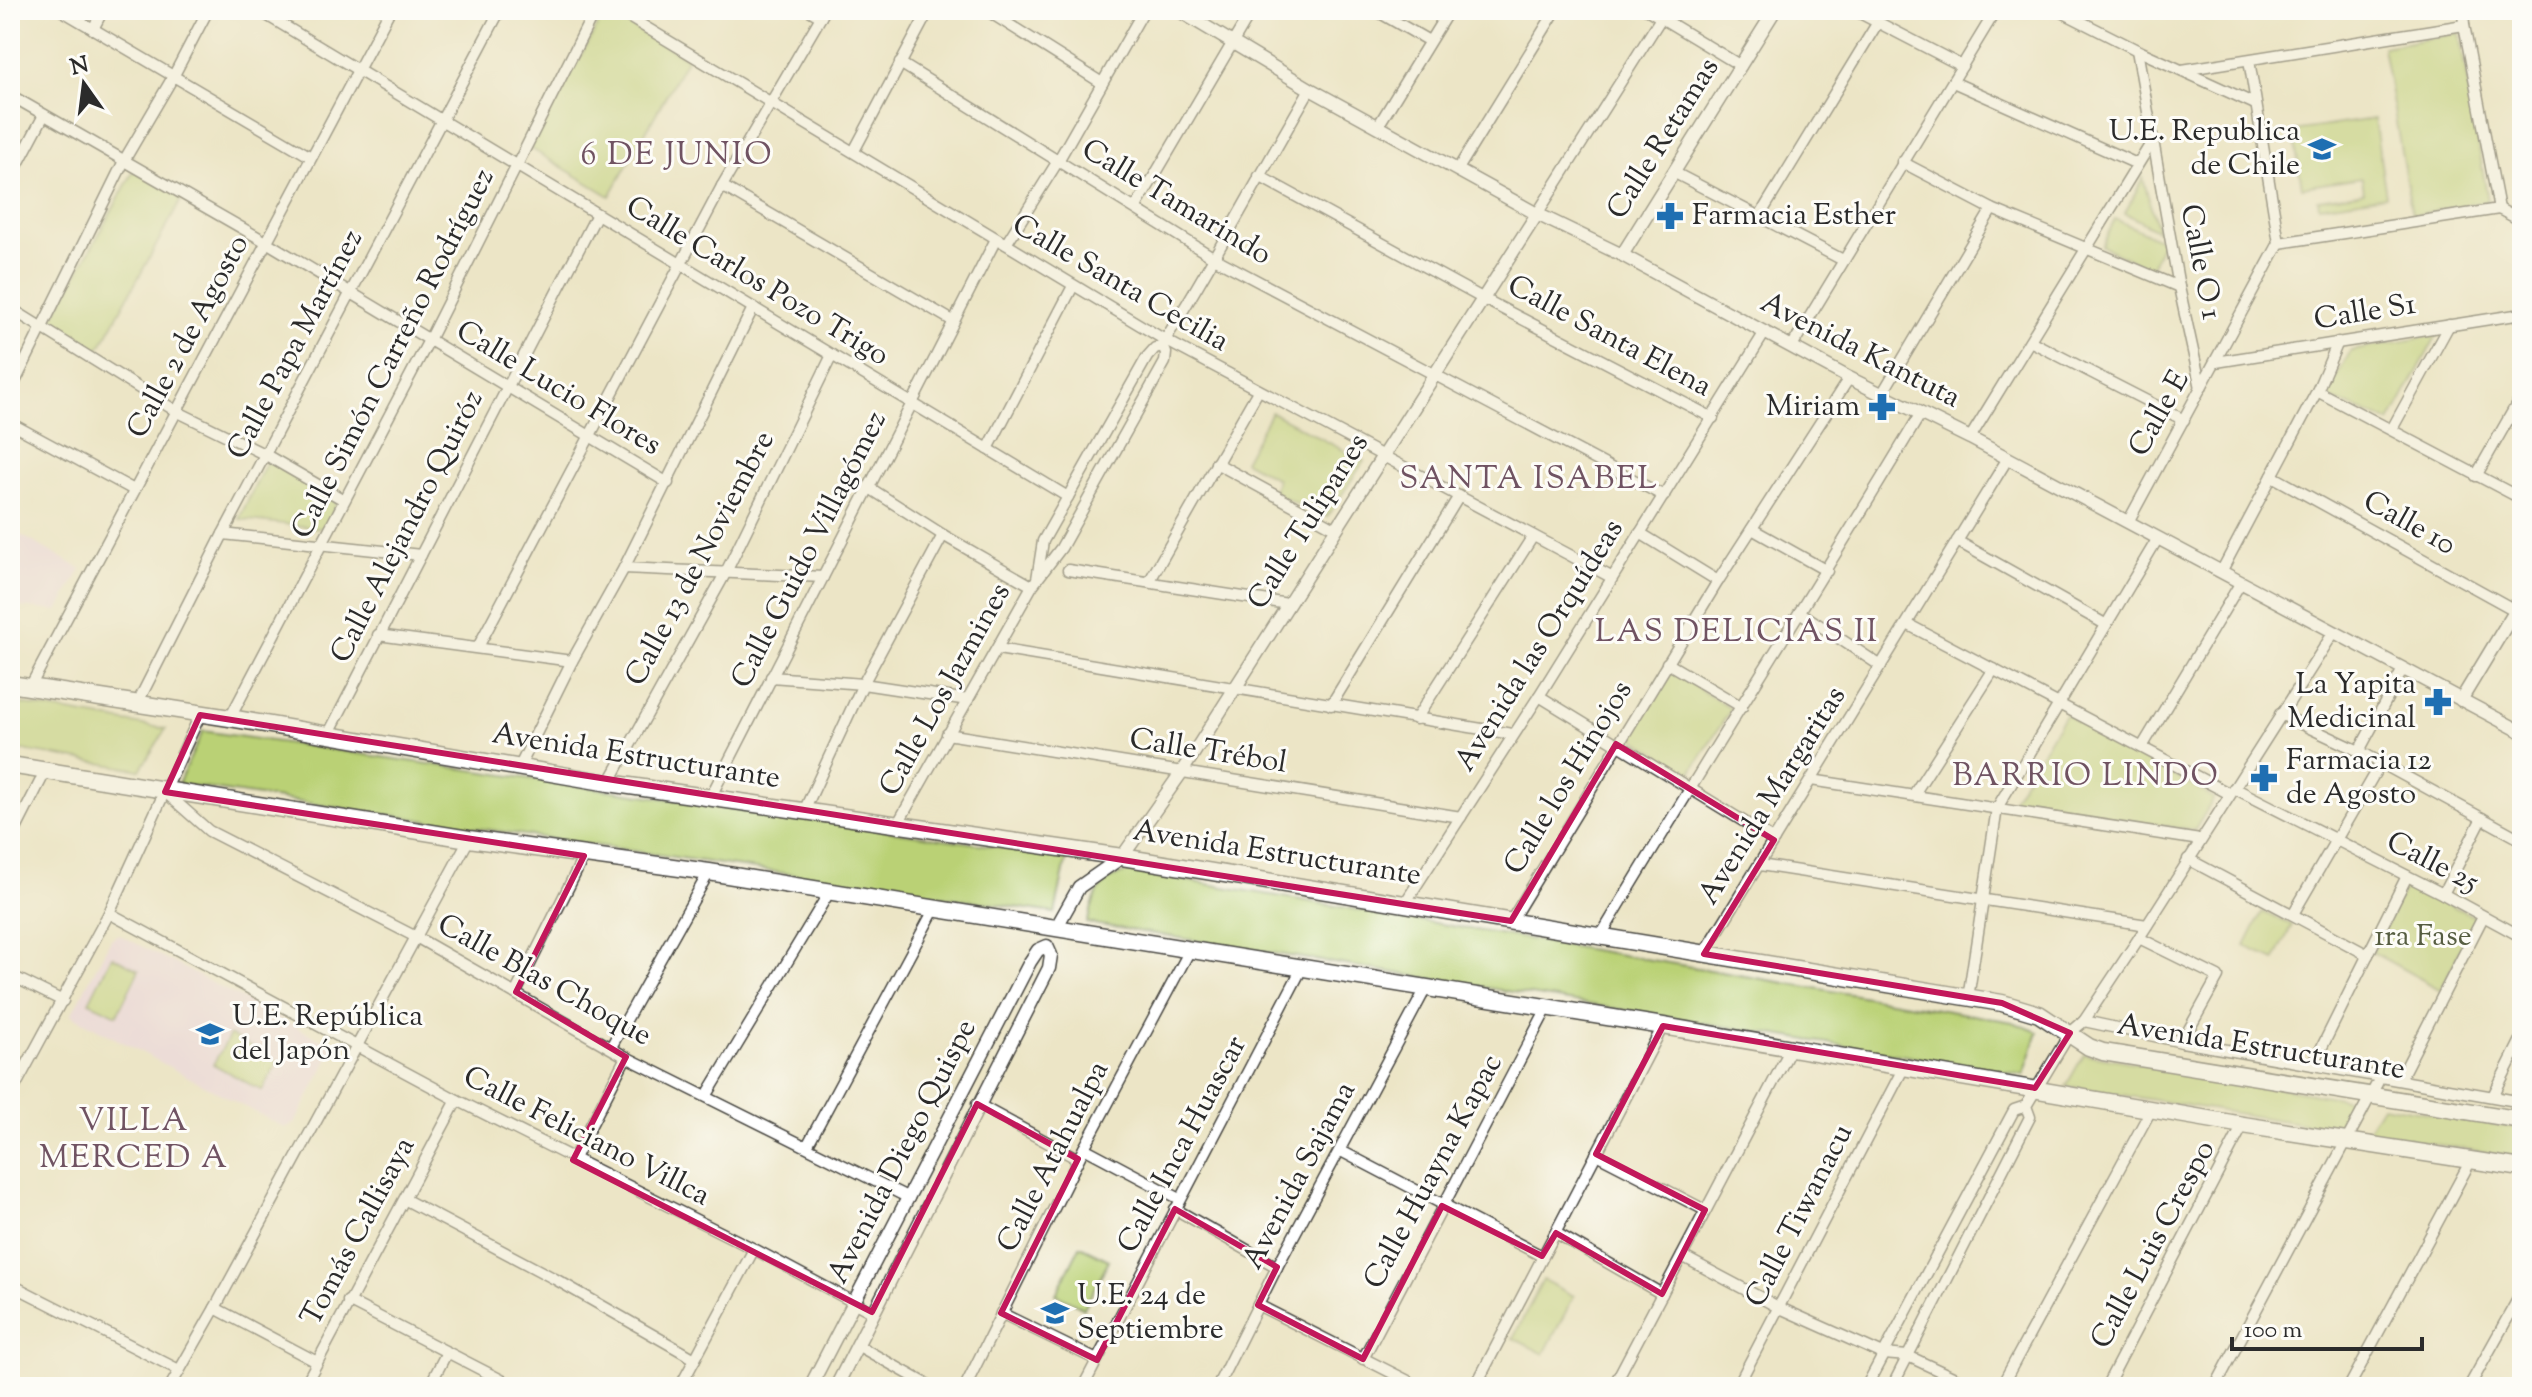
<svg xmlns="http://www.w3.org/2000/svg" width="2532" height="1397" font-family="'Sorts Mill Goudy',serif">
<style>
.built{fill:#ecd1ea}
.green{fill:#bad175;stroke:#727e50;stroke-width:2}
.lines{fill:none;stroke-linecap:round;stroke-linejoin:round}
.minor-casing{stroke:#484742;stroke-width:13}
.tertiary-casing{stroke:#484742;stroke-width:15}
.primary-casing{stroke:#484742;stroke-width:19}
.minor{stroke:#fff;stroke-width:10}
.tertiary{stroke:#fff;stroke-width:12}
.primary{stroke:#fff;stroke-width:16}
.marked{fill:none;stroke:#c2185b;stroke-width:6;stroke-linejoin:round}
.labels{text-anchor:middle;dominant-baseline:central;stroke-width:6;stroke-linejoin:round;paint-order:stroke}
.poi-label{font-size:30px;fill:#2b2b2b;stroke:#fdfcf7;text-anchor:start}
.street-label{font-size:30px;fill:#2b2b2b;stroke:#fdfcf7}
.park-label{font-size:30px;fill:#565d41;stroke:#fdfcf7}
.neighbourhood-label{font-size:32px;letter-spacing:2px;fill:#705362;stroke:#fdfcf7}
</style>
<rect width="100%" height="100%" fill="#fdfcf7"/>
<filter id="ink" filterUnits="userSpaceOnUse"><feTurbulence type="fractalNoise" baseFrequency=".0125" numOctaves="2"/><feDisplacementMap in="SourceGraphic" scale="16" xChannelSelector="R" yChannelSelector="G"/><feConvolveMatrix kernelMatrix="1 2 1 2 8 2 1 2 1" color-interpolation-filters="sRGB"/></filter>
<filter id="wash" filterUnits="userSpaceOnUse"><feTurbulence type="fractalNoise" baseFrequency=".006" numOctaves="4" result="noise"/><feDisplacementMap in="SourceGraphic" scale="32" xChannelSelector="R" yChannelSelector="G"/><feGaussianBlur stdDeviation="1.8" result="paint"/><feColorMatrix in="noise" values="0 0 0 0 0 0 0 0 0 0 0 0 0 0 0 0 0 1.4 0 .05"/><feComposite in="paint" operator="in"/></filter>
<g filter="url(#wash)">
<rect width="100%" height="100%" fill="#ece5c6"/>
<g class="built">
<polygon points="10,529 81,569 58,611 10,606"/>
<polygon points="118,934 335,1047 295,1123 285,1128 71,1015 111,939"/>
</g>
<g class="green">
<polygon points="605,12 687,58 610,196 530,148"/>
<polygon points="2459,33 2488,201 2412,215 2383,47"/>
<polygon points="2374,119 2386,196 2319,206 2318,199 2364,192 2362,178 2302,187 2293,131"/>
<polygon points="134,170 184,195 98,351 49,325"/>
<polygon points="2143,178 2158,231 2125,213"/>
<polygon points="2115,219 2163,241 2150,269 2102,246"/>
<polygon points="2437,335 2390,422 2325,396 2351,351"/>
<polygon points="1271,412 1364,461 1327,517 1273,493 1277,479 1244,461"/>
<polygon points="269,457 337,499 327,529 239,519"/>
<polygon points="1671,671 1731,709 1690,774 1630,736"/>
<polygon points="10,702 166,729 140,770 10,748"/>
<polygon points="2065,714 2214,798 2195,830 2010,804"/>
<polygon points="203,731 1067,857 1055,913 178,784"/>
<path d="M1131 871 2013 1022 2038 1032 2024 1075 1087 923C1097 892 1097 880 1131 871Z"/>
<polygon points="2407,884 2475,917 2441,990 2372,952"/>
<polygon points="2262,912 2292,925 2275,960 2245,946"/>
<polygon points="112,956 139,970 117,1015 89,1002"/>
<polygon points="230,1035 278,1062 262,1091 213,1064"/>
<polygon points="2084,1054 2357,1101 2342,1130 2066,1086"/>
<polygon points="2382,1105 2522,1129 2522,1158 2365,1133"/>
<polygon points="1080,1246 1109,1260 1084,1308 1056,1294"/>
<polygon points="1543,1280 1574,1296 1544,1354 1513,1338"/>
</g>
</g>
<g filter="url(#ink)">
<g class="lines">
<g class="minor-casing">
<g id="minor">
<polyline points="61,10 311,157"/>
<polyline points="258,10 1068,497"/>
<polyline points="617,10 1165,340 1611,577"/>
<polyline points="809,10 821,17"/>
<polyline points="986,10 1102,83"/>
<polyline points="1375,10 1429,41"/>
<polyline points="1648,10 1741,66"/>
<polyline points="1854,10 1962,66"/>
<polyline points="2058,10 2137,50 2255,104"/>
<polyline points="2463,10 2464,25 2499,209"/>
<polyline points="93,29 103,10"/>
<polyline points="2137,50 2179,287 2201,388"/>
<polyline points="2249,60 2279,243"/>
<polyline points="900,63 1216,259 1664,496"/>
<polyline points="2182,70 2464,25"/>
<polyline points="1953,82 2137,164"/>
<polyline points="10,95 268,243 668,483"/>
<polyline points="1378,126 1449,10"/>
<polyline points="854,151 929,10"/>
<polyline points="1902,162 1992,209 2179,287"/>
<polyline points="1458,169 1556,10"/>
<polyline points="1673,172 1843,260"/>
<polyline points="1259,176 1482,298 1713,418"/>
<polyline points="10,179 44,115"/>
<polyline points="722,186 953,321"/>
<polyline points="1136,207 1252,10"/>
<polyline points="2499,209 2522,221"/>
<polyline points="1537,214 1666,10"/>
<polyline points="1759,217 1878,22"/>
<polyline points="2279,243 2499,209"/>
<polyline points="1006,244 1058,161 1144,10"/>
<polyline points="10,308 176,411 266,455 344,500"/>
<polyline points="2030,341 2184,420"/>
<polyline points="1792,346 1996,10"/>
<polyline points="2216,362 2522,314"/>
<polyline points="2317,391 2522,499"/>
<polyline points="10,392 125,159 173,77 208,10"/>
<polyline points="1882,394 1992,209"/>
<polyline points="10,423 134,490"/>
<polyline points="2392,429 2449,325"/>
<polyline points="1970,438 2153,140"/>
<polyline points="988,449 1073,286"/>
<polyline points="1216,463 1335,528"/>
<polyline points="2272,476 2522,614"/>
<polyline points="2476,476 2522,395"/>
<polyline points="868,487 943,535 1032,586"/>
<polyline points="2128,522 2279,243"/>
<polyline points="1752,529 1827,571"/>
<polyline points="1640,533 1718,581"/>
<polyline points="223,534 421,555"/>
<polyline points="1957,541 2105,624"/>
<polyline points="624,568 823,577"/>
<polyline points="1068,570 1288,604"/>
<polyline points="2221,572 2317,391 2338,342"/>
<polyline points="1037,579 1043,541 1147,357 1155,348 1163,346"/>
<polyline points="1149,582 1258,391"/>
<polyline points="1801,613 1881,666"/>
<polyline points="1907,624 2230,794"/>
<polyline points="378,635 572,661"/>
<polyline points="478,647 722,186 825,10"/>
<polyline points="998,649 1512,734"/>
<polyline points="1667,663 1742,707"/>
<polyline points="771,677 863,684 968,700"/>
<polyline points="30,687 390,10"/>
<polyline points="1539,696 1774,840"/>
<polyline points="137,704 223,534 500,10"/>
<polyline points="1331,705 1459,496"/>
<polyline points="2280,714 2359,751 2403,669"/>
<polyline points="230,718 429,340 595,10"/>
<polyline points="1416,719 1533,536"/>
<polyline points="947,734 1461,817"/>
<polyline points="328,735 597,214"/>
<polyline points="2142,747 2241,582"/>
<polyline points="2359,751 2522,840"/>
<polyline points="519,768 572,661 624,568 753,308"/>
<polyline points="1811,780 2200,840"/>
<polyline points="609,783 726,572 832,355"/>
<polyline points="2234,788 2443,894 2522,937"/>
<polyline points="165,792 209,831 416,937 626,1057 909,1198"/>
<polyline points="1914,794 1994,669"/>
<polyline points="710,798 996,239"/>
<polyline points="804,811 863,684 943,535"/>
<path d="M897 825 1032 586 1061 548 1165 362 1166 353 1163 346 1165 340C1216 258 1261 173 1310 89"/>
<polyline points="10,841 45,772"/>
<polyline points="2188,859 2368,955"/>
<polyline points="1760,865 2147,925"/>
<polyline points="2443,894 2482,818"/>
<polyline points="1405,903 1539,696 1765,332"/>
<polyline points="109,913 457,1100 754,1249 872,1312"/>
<polyline points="2293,914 2380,764"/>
<polyline points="1511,921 1718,581 1849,378"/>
<path d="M1600 937C1705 761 1816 589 1921 413"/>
<polyline points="2139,938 2218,977 2182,1042"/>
<polyline points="1704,954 2008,458"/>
<polyline points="10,975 63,1001"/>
<polyline points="516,992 584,856"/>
<polyline points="1968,998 1997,808 2158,538"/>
<polyline points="2084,1021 2182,1042 2522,1102"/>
<polyline points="611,1047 709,872"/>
<polyline points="2313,1065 2407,876"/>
<polyline points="2400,1079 2483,917"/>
<polyline points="707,1095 830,891"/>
<polyline points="10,1096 109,913 200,715"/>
<polyline points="2493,1096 2522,1038"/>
<polyline points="977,1104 1078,1159"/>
<polyline points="807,1146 935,908"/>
<polyline points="1084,1148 1180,1199"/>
<polyline points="1341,1151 1542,1256"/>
<polyline points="1596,1154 1705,1210"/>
<polyline points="573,1160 626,1057"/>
<polyline points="406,1200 555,1279 695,1359"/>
<polyline points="1175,1209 1277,1267"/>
<polyline points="1556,1233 1662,1294"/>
<polyline points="1682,1256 1780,1308 1883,1354 1908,1356 1974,1387"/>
<polyline points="10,1284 179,1370"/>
<polyline points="348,1301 515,1387"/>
<polyline points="1258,1305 1420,1387"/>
<polyline points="215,1308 317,1362"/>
<polyline points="1001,1313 1097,1360"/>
<polyline points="857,1345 932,1387"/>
<polyline points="1363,1359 1547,1008"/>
<polyline points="170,1387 215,1308 469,839"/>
<polyline points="304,1387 457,1100"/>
<polyline points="429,1387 447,1352"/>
<polyline points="680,1387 754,1249"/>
<polyline points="965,1387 1084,1148 1190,950"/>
<polyline points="1083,1387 1302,968"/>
<polyline points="1217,1387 1277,1267 1426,988"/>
<polyline points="1475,1387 1663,1026"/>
<polyline points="1613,1387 1790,1050"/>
<polyline points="1737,1387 1904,1067"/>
<polyline points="1866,1387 2014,1110 2026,1106"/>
<polyline points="1892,1387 2030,1117 2026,1106 2070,1033 2084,1021 2139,938 2334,632"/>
<polyline points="2001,1387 2152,1108"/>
<polyline points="2106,1387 2243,1125"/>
<polyline points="2215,1387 2381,1076"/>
<polyline points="2349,1387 2471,1160"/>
<polyline points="2469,1387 2522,1292"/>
</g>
</g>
<g class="tertiary-casing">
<g id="tertiary">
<polyline points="1178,10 1310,89 1537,214 1622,255 1849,378 1970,438 2522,732"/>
<polyline points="1622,255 1775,10"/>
<polyline points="2461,700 2522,599"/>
<polyline points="1056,928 1079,887 1122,857 1181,773 1537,214"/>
<polyline points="810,1387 1030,962 1038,950 1047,946 1051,955 1049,968 836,1387"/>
</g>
</g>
<g class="primary-casing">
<g id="primary">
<polyline points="10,684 230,718 609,783 1122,857 2002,1003 2039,1014 2089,1047 2103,1052 2522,1120"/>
<polyline points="10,765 469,839 709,872 1663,1026 2243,1125 2522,1168"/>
</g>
</g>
<use href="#minor" class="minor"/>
<use href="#tertiary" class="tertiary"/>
<use href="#primary" class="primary"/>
</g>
</g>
<path d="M0 0H2532V1397H0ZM200 715 1511 921 1616 744 1774 840 1704 954 2002 1003 2070 1033 2035 1088 1663 1026 1596 1154 1705 1210 1662 1294 1556 1233 1542 1256 1442 1206 1363 1359 1258 1305 1277 1267 1175 1209 1097 1360 1001 1313 1078 1159 977 1104 872 1312 573 1160 626 1057 516 992 584 856 165 792Z" fill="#ece5c6" fill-opacity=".55" fill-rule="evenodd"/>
<path class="marked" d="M200 715 1511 921 1616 744 1774 840 1704 954 2002 1003 2070 1033 2035 1088 1663 1026 1596 1154 1705 1210 1662 1294 1556 1233 1542 1256 1442 1206 1363 1359 1258 1305 1277 1267 1175 1209 1097 1360 1001 1313 1078 1159 977 1104 872 1312 573 1160 626 1057 516 992 584 856 165 792Z"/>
<defs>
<g id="school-bare" transform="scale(2.16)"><path d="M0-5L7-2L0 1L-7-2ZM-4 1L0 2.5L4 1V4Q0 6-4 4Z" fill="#1f6fb2" stroke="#fdfcf7" stroke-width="2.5" paint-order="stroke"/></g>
<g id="pharmacy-bare" transform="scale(2.16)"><path d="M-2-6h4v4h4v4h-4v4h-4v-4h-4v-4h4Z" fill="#1f6fb2" stroke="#fdfcf7" stroke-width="2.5" paint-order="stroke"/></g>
</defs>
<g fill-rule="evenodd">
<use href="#school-bare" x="2322" y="149"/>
<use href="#pharmacy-bare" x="1670" y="216"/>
<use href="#pharmacy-bare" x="1882" y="407"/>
<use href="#pharmacy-bare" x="2438" y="702"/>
<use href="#pharmacy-bare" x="2264" y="778"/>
<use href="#school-bare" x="210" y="1034"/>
<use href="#school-bare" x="1055" y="1313"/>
</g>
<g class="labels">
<g class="poi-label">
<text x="2300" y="132" text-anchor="end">U.E. Republica<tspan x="2300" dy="34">de Chile</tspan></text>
<text x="1692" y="216">Farmacia Esther</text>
<text x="1860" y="407" text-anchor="end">Miriam</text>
<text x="2416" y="685" text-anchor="end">La Yapita<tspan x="2416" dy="34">Medicinal</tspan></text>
<text x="2286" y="761">Farmacia 12<tspan x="2286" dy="34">de Agosto</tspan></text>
<text x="232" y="1017">U.E. República<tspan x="232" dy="34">del Japón</tspan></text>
<text x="1077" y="1296">U.E. 24 de<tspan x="1077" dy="34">Septiembre</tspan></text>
</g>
<g class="street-label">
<text transform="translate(1664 139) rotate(-58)">Calle Retamas</text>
<text transform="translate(1176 203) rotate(31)">Calle Tamarindo</text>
<text transform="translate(2200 262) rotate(79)">Calle O 1</text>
<text transform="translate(757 282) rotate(31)">Calle Carlos Pozo Trigo</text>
<text transform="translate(1120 284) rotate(30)">Calle Santa Cecilia</text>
<text transform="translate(2365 313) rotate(-9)">Calle S1</text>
<text transform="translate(189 337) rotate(-62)">Calle 2 de Agosto</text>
<text transform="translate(1609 337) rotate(28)">Calle Santa Elena</text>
<text transform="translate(296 345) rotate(-62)">Calle Papa Martínez</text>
<text transform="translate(1860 351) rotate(27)">Avenida Kantuta</text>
<text transform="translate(394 354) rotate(-63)">Calle Simón Carreño Rodríguez</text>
<text transform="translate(558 389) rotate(31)">Calle Lucio Flores</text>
<text transform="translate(2160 414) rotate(-61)">Calle E</text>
<text transform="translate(1309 522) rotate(-58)">Calle Tulipanes</text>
<text transform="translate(2409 524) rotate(29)">Calle 10</text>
<text transform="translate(408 527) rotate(-63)">Calle Alejandro Quiróz</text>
<text transform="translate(810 550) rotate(-63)">Calle Guido Villagómez</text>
<text transform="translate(701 559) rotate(-62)">Calle 13 de Noviembre</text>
<text transform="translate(1540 646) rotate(-58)">Avenida las Orquídeas</text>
<text transform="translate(946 690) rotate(-61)">Calle Los Jazmines</text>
<text transform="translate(1208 752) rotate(9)">Calle Trébol</text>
<text transform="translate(636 757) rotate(9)">Avenida Estructurante</text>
<text transform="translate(1569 778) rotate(-59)">Calle los Hinojos</text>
<text transform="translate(1773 796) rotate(-58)">Avenida Margaritas</text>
<text transform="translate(1277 854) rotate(9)">Avenida Estructurante</text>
<text transform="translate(2432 863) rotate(27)">Calle 25</text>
<text transform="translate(544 981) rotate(29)">Calle Blas Choque</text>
<text transform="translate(2261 1048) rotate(9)">Avenida Estructurante</text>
<text transform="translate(586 1137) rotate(27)">Calle Feliciano Villca</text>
<text transform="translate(1183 1145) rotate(-62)">Calle Inca Huascar</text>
<text transform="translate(903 1152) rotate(-63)">Avenida Diego Quispe</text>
<text transform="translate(1054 1157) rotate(-63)">Calle Atahualpa</text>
<text transform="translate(1434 1172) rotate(-62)">Calle Huayna Kapac</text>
<text transform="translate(1300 1176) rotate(-62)">Avenida Sajama</text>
<text transform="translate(1800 1216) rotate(-63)">Calle Tiwanacu</text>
<text transform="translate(359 1232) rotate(-62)">Tomás Callisaya</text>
<text transform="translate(2154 1245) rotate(-62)">Calle Luis Crespo</text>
</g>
<g class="park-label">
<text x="2423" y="937">1ra Fase</text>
</g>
<g class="neighbourhood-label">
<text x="677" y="156">6 DE JUNIO</text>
<text x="1529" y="480">SANTA ISABEL</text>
<text x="1737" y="633">LAS DELICIAS II</text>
<text x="2086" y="777">BARRIO LINDO</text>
<text x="134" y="1122">VILLA<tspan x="134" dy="37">MERCED A</tspan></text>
</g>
</g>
<rect width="2532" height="1397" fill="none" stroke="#fdfcf7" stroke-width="40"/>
<g transform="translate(84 84) rotate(346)" stroke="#fdfcf7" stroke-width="6" paint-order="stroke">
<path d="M0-6L14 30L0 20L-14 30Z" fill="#2b2b2b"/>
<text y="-12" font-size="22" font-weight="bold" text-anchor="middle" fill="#2b2b2b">N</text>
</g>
<path d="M2232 1337v12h190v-12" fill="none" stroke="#2b2b2b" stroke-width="4"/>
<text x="2244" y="1337" font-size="24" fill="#2b2b2b" stroke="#fdfcf7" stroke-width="6" paint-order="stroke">100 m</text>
</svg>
